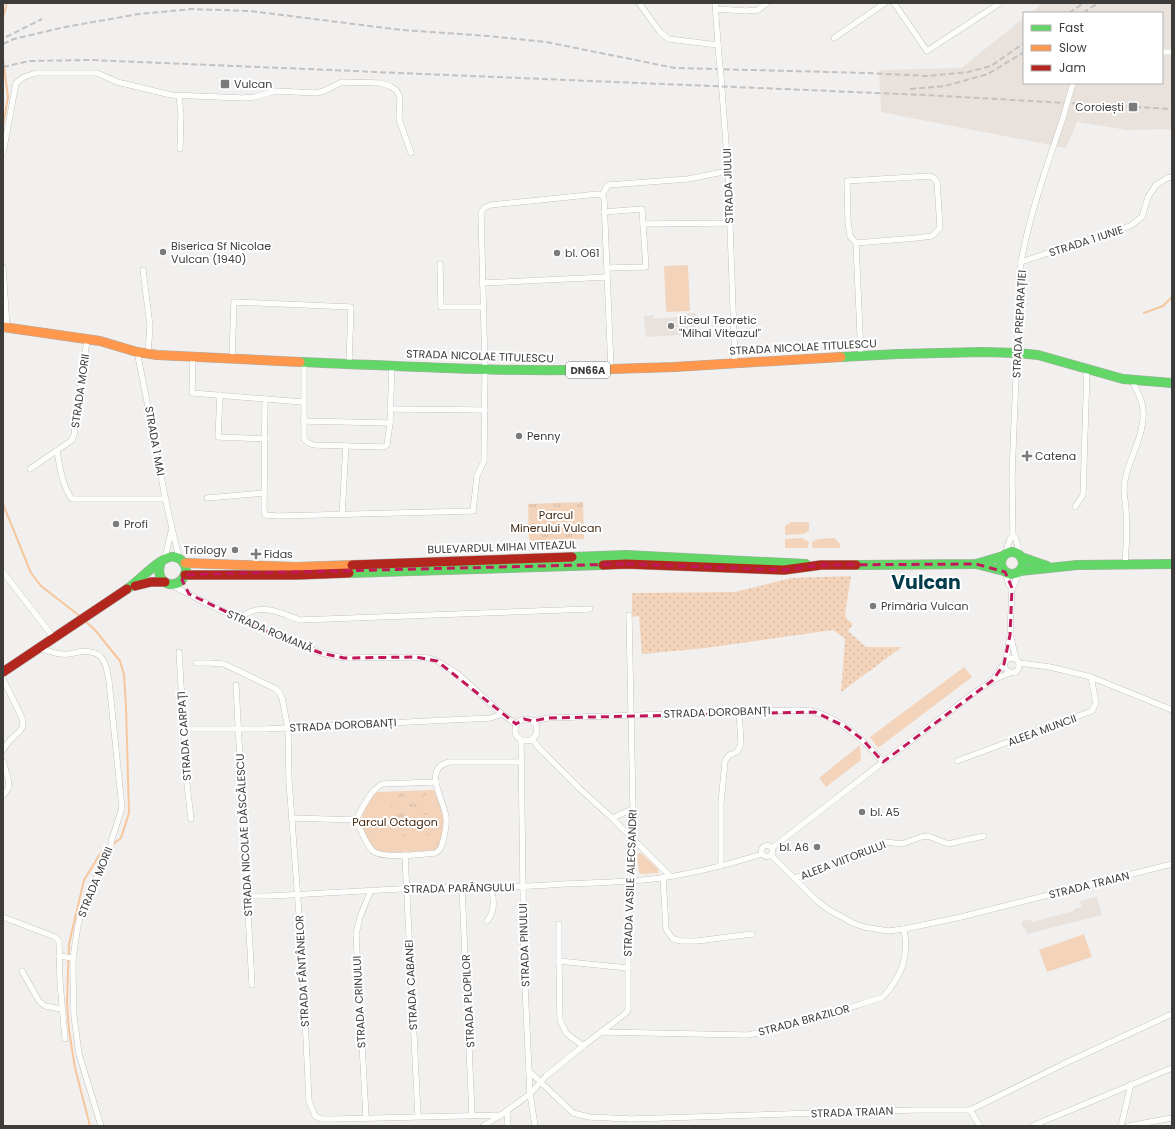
<svg xmlns="http://www.w3.org/2000/svg" width="1175" height="1129" font-family="Poppins,sans-serif">
<style>
.built{fill:#e9e2dc}
.grass{fill:url(#grass-dots)}
.park{fill:url(#park-tufts)}
.garden{fill:#f3d4bb}
.lines{fill:none;stroke-linecap:round;stroke-linejoin:round}
.stream{stroke:#f6c69d;stroke-width:2}
.street-casing{stroke:#aba9a8;stroke-width:6}
.fast-casing{stroke:#aba9a8;stroke-width:10}
.slow-casing{stroke:#aba9a8;stroke-width:10}
.jam-casing{stroke:#aba9a8;stroke-width:10}
.street{stroke:#fdfdfc;stroke-width:5.5}
.fast{stroke:#63d668;stroke-width:9}
.slow{stroke:#ff974d;stroke-width:9}
.jam{stroke:#b3261e;stroke-width:9}
.rail{stroke:#c3c2c2;stroke-width:2;stroke-dasharray:6 3;stroke-linecap:butt}
.street-bridge-casing{stroke:#aba9a8;stroke-width:6;stroke-linecap:butt}
.street-bridge{stroke:#fdfdfc;stroke-width:5.5}
.marked{fill:none;stroke:#c2185b;stroke-width:3;stroke-dasharray:8 5;stroke-linejoin:round}
.poi-dot{fill:#7d7b7a;stroke:#fff;stroke-width:1.5}
.labels{text-anchor:middle;dominant-baseline:central;stroke-width:4;stroke-linejoin:round;paint-order:stroke}
.shield{fill:#fff;stroke:#787676;stroke-width:1}
.shield-label{font-size:10px;font-weight:bold;fill:#3e3c3b}
.poi-label{font-size:11px;fill:#3e3c3b;stroke:#fff;text-anchor:start}
.street-label{font-size:11px;fill:#3e3c3b;stroke:#fff}
.park-label{font-size:11px;fill:#452a11;stroke:#fff}
.town-label{font-size:19px;font-weight:bold;fill:#013c4b;stroke:#fff}
</style>
<defs>
<pattern id="grass-dots" width="8" height="8" patternUnits="userSpaceOnUse"><rect width="8" height="8" fill="#f3d4bb"/><path d="M2 2h.1M6 6h.1" fill="none" stroke="#d1b7a2" stroke-width="1.8" stroke-linecap="round"/></pattern>
<pattern id="park-tufts" width="24" height="20" patternUnits="userSpaceOnUse"><rect width="24" height="20" fill="#f3d4bb"/><path d="M3 7l-1-3M5 7V3M7 7l1-3M15 17l-1-3M17 17v-4M19 17l1-3" fill="none" stroke="#d1b7a2"/></pattern>
</defs>
<rect width="100%" height="100%" fill="#f2f0ee"/>
<g class="built">
<polygon points="1043,3 1172,3 1172,129 1127,130 1077,122 1066,148 881,112 879,70 961,68 1024,18 1024,83 1162,83 1162,13 1031,13"/>
<polygon points="687,313 696,313 697,334 646,337 644,316 654,315 654,319 686,316"/>
<polygon points="1097,897 1102,915 1027,934 1025,928 1023,928 1021,922 1031,919 1032,922 1074,911 1074,909 1082,907 1080,901"/>
</g>
<polygon class="grass" points="851,576 845,614 847,619 853,624 848,631 866,647 902,647 841,692 845,639 833,630 706,648 642,654 639,616 632,617 632,593 735,592 792,578"/>
<g class="park">
<polygon points="583,502 584,539 529,541 528,504"/>
<path d="M434 790C440 807 445 817 441 836 440 842 439 846 435 850L383 853 371 847 360 822 362 817 375 792Z"/>
</g>
<g class="garden">
<polygon points="688,265 690,311 666,312 664,266"/>
<polygon points="791,522 809,522 809,531 803,534 785,535 785,526"/>
<polygon points="802,538 809,542 808,548 785,548 785,539"/>
<polygon points="835,538 840,544 840,548 812,548 812,542 818,539"/>
<polygon points="964,667 972,677 878,748 870,737"/>
<polygon points="860,745 861,760 826,787 819,778"/>
<polygon points="430,790 434,790 442,811 422,812 418,803"/>
<path d="M375 792H378L392 804 389 814 392 825 371 847C368 841 363 834 361 827 358 818 371 800 375 792Z"/>
<polygon points="443,814 444,825 440,843 419,824 422,815"/>
<polygon points="417,826 439,846 435,850 407,852 407,831"/>
<polygon points="395,827 403,831 403,852 383,853 374,849"/>
<polygon points="639,853 641,853 658,869 659,873 642,874 639,873 637,855"/>
<polygon points="1084,934 1092,957 1047,972 1039,950"/>
</g>
<g class="lines">
<g class="stream">
<polyline points="3,17 7,3"/>
<polyline points="3,60 8,97 3,125"/>
<polyline points="1144,313 1163,306 1172,297"/>
<polyline points="3,504 31,573 41,586 81,617"/>
<polyline points="85,621 95,630 120,661 124,675 126,706 129,813 121,838 100,854 84,880 69,944 67,1002 69,1030 75,1068 90,1126"/>
</g>
<g class="street-casing">
<g id="street">
<polyline points="639,3 660,32 669,39 718,45"/>
<polyline points="715,3 719,57"/>
<polyline points="894,3 927,51 1000,3"/>
<polyline points="716,9 746,11 758,10 767,3"/>
<polyline points="834,38 885,3"/>
<polyline points="1162,52 1172,52"/>
<polyline points="721,77 728,171 735,363"/>
<polyline points="179,96 181,114 180,149"/>
<polyline points="3,153 16,83 24,77 36,73 97,73 117,82 171,95 243,98 255,97 275,91 316,93 324,91 342,82 380,83 390,86 396,90 400,97 399,119 411,153"/>
<polyline points="602,195 604,198 611,369"/>
<polyline points="602,195 608,185 688,179 728,171"/>
<polyline points="604,212 642,209 643,224 730,223"/>
<polyline points="856,243 916,238 932,236 940,228 937,182 934,178 930,176 847,181 848,222 850,236 856,243 861,356"/>
<polyline points="1021,262 1130,226 1142,217 1148,197 1156,185 1167,178 1172,177"/>
<polyline points="440,264 441,307 483,307"/>
<polyline points="3,267 7,328"/>
<polyline points="607,268 646,267 643,224"/>
<polyline points="143,270 150,326 148,354"/>
<polyline points="482,283 607,277"/>
<path d="M137 352C152 421 161 490 179 557"/>
<polyline points="193,357 192,393 265,399 264,509 265,515 279,516 473,511 477,476 484,461 485,370 481,213 484,208 491,205 598,194 602,195"/>
<polyline points="232,358 234,302 351,307 349,363"/>
<polyline points="304,361 304,439 308,443 314,445 384,447 387,445 390,423 392,365"/>
<polyline points="220,395 218,437 265,439"/>
<polyline points="265,399 303,402"/>
<polyline points="390,409 485,410"/>
<polyline points="303,421 390,423"/>
<path d="M57 451C60 468 62 485 72 499H165"/>
<polyline points="30,469 72,440 74,435 87,339"/>
<polyline points="207,498 264,493"/>
<polyline points="1075,507 1083,495 1087,369"/>
<polyline points="342,514 346,446"/>
<polyline points="1005,554 1010,539 1013,536"/>
<path d="M1020 556 1016 539 1013 536 1012 478 1014 424 1021 262C1030 213 1047 165 1063 118"/>
<polyline points="165,558 171,532"/>
<path d="M1125 564C1126 546 1128 529 1126 511 1126 500 1122 491 1125 480 1130 454 1148 431 1142 403 1140 396 1135 388 1133 381"/>
<polyline points="3,572 54,638"/>
<polyline points="1005,572 1009,585 1012,588"/>
<polyline points="171,585 214,607 281,638 321,653 344,658 416,657 429,658 437,661 458,674 502,714 516,724"/>
<path d="M238 618C243 616 248 612 253 611 269 606 285 615 300 620L590 609"/>
<path d="M1011 638C1013 645 1014 653 1017 660 1018 663 1019 662 1019 666 1018 676 1007 673 1004 666L1006 660 1010 658 1016 659"/>
<path d="M39 648C46 650 55 654 63 654 68 655 74 653 78 652 102 649 106 660 109 681L122 808 111 842V850L89 892 83 907 78 925 73 958V976L74 1016 79 1054 101 1126"/>
<polyline points="179,652 187,784 191,819"/>
<polyline points="1006,660 1010,635 1012,588 1014,585 1019,572"/>
<polyline points="196,663 209,663 224,664 274,688 279,692 282,698 288,728 289,781 302,954 309,1101 315,1116 321,1119 335,1119 501,1115"/>
<polyline points="1019,663 1050,667 1091,677 1172,710"/>
<polyline points="3,679 22,718 23,726 19,732 10,740 3,750"/>
<polyline points="993,680 1004,664"/>
<polyline points="236,685 252,985"/>
<circle cx="526" cy="730" r="11"/>
<path d="M533 721 548 718 797 710C803 711 810 710 815 712 843 720 865 741 883 762"/>
<polyline points="183,729 264,729 491,718 502,714"/>
<polyline points="532,739 539,748 580,789 612,818 670,876"/>
<polyline points="521,740 524,964 530,1094 535,1126"/>
<polyline points="3,761 8,778 9,787 3,796"/>
<polyline points="957,761 1092,711 1096,703 1091,677"/>
<polyline points="292,818 356,820"/>
<polyline points="612,818 633,809"/>
<path d="M356 820C360 828 366 844 372 850 381 860 422 854 436 853 442 849 442 844 444 837 445 831 447 825 446 818 445 801 421 769 449 762H520"/>
<path d="M356 820C363 807 369 792 382 784L436 782"/>
<circle cx="767" cy="851" r="5.5"/>
<polyline points="772,848 883,762 974,693 993,680 1010,673"/>
<polyline points="405,855 418,1116"/>
<polyline points="771,855 816,900 829,910 855,924 864,927 888,931 904,929 961,917 1172,864"/>
<polyline points="721,866 721,803 725,761 729,755 737,752 741,744 739,711"/>
<polyline points="663,877 666,929 673,939 681,941 697,941 752,934"/>
<polyline points="795,878 886,842 902,844 921,837 928,836 948,844 984,836"/>
<polyline points="462,888 472,1115"/>
<path d="M247 896H270L436 887C479 889 521 887 564 884 597 883 629 882 661 878 696 873 730 864 762 854"/>
<polyline points="3,917 55,937 59,941 60,982 65,1039"/>
<path d="M487 921C496 910 493 900 492 887"/>
<polyline points="559,924 559,961"/>
<polyline points="59,956 73,958"/>
<polyline points="22,971 39,1001 45,1006 61,1009"/>
<path d="M601 1032 747 1035C794 1027 838 1011 883 997 902 976 909 957 904 929"/>
<polyline points="583,1046 566,1033 560,1020 559,961 628,968"/>
<polyline points="529,1071 573,1113 589,1117 631,1119 914,1110 970,1110 1074,1059 1172,1014"/>
<polyline points="970,1110 980,1126"/>
<polyline points="507,1111 508,1126"/>
<polyline points="366,1117 356,934 360,917 371,890"/>
<polyline points="483,1126 501,1115 530,1094 546,1076 583,1046 626,1013 628,1010 628,888 632,881 633,809 629,615"/>
<polyline points="1032,1126 1172,1068"/>
<polyline points="1121,1126 1131,1084"/>
<polyline points="1128,1126 1172,1118"/>
</g>
</g>
<g class="fast-casing">
<g id="fast">
<polyline points="841,357 898,354 983,352 1017,353 1038,355 1123,379 1172,383"/>
<path d="M300 362C404 366 507 373 612 369"/>
<circle cx="1012" cy="563" r="11"/>
<polyline points="572,557 626,555 806,564"/>
<polyline points="1021,557 1047,566"/>
<polyline points="976,564 1004,571"/>
<polyline points="856,565 976,564 1003,556"/>
<polyline points="1020,571 1077,565 1172,564"/>
<polyline points="349,573 603,565"/>
<path d="M127 589C138 582 164 553 175 557 181 558 183 562 186 567 186 593 151 588 161 562"/>
</g>
</g>
<g class="slow-casing">
<g id="slow">
<polyline points="3,327 100,341 137,352 157,355 300,362"/>
<polyline points="612,369 674,367 841,357"/>
<polyline points="185,563 296,567 352,565"/>
</g>
</g>
<g class="jam-casing">
<g id="jam">
<polyline points="352,565 572,557"/>
<polyline points="603,565 626,564 784,570 821,565 856,565"/>
<polyline points="185,575 296,575 349,573"/>
<polyline points="135,586 151,582 165,582"/>
<polyline points="3,672 127,589"/>
</g>
</g>
<use href="#street" class="street"/>
<use href="#fast" class="fast"/>
<use href="#slow" class="slow"/>
<use href="#jam" class="jam"/>
<g class="rail">
<polyline points="1069,13 1084,3"/>
<polyline points="1083,13 1098,3"/>
<polyline points="6,37 42,19"/>
<polyline points="3,44 14,39 65,27 139,14 192,9 250,11 402,30 488,36 546,42 675,68 868,73 927,76 968,72 991,66 1024,43"/>
<polyline points="3,67 29,61 91,60 925,95 1172,109"/>
<polyline points="910,89 945,86 988,74 1024,52"/>
</g>
<g class="street-bridge-casing">
<g id="street-bridge">
<polyline points="719,57 721,77"/>
<polyline points="1063,118 1073,83"/>
</g>
</g>
<use href="#street-bridge" class="street-bridge"/>
</g>
<path class="marked" d="M626 564 784 570 821 565 976 564 1005 572 1012 588 1010 635 1004 664 993 680 883 762 863 740 846 727 815 712 548 718 533 721 524 719 516 724 437 661 416 657 344 658 321 653 281 638 189 594 182 580 185 575 209 574Z"/>
<g class="poi-dot">
<rect x="220" y="79" width="10" height="10" rx="2"/>
<rect x="1128" y="102" width="10" height="10" rx="2"/>
<circle cx="163" cy="252" r="4"/>
<circle cx="557" cy="253" r="4"/>
<circle cx="671" cy="326" r="4"/>
<circle cx="519" cy="436" r="4"/>
<path d="M1025 450h4v4h4v4h-4v4h-4v-4h-4v-4h4z"/>
<circle cx="116" cy="524" r="4"/>
<circle cx="235" cy="550" r="4"/>
<path d="M254 548h4v4h4v4h-4v4h-4v-4h-4v-4h4z"/>
<circle cx="873" cy="606" r="4"/>
<circle cx="862" cy="812" r="4"/>
<circle cx="817" cy="847" r="4"/>
</g>
<g class="labels">
<rect class="shield" x="566" y="362" width="44" height="16" rx="3"/>
<g class="shield-label">
<text x="588" y="370">DN66A</text>
</g>
<g class="poi-label">
<text x="234" y="84">Vulcan</text>
<text x="1124" y="107" text-anchor="end">Coroiești</text>
<text x="171" y="246">Biserica Sf Nicolae<tspan x="171" dy="13">Vulcan (1940)</tspan></text>
<text x="565" y="253">bl. O61</text>
<text x="679" y="320">Liceul Teoretic<tspan x="679" dy="13">"Mihai Viteazul"</tspan></text>
<text x="527" y="436">Penny</text>
<text x="1035" y="456">Catena</text>
<text x="124" y="524">Profi</text>
<text x="227" y="550" text-anchor="end">Triology</text>
<text x="264" y="554">Fidas</text>
<text x="881" y="606">Primăria Vulcan</text>
<text x="870" y="812">bl. A5</text>
<text x="809" y="847" text-anchor="end">bl. A6</text>
</g>
<g class="street-label">
<text transform="translate(728 186) rotate(-92)">STRADA JIULUI</text>
<text transform="translate(1086 241) rotate(-18)">STRADA 1 IUNIE</text>
<text transform="translate(1019 324) rotate(-87)">STRADA PREPARAȚIEI</text>
<text transform="translate(803 347) rotate(-3)">STRADA NICOLAE TITULESCU</text>
<text transform="translate(480 356) rotate(2)">STRADA NICOLAE TITULESCU</text>
<text transform="translate(80 391) rotate(-82)">STRADA MORII</text>
<text transform="translate(155 441) rotate(80)">STRADA 1 MAI</text>
<text transform="translate(502 547) rotate(-2)">BULEVARDUL MIHAI VITEAZUL</text>
<text transform="translate(270 631) rotate(23)">STRADA ROMANĂ</text>
<text transform="translate(717 712) rotate(-2)">STRADA DOROBANȚI</text>
<text transform="translate(343 725) rotate(-3)">STRADA DOROBANȚI</text>
<text transform="translate(1042 730) rotate(-20)">ALEEA MUNCII</text>
<text transform="translate(184 736) rotate(-94)">STRADA CARPAȚI</text>
<text transform="translate(244 835) rotate(-93)">STRADA NICOLAE DĂSCĂLESCU</text>
<text transform="translate(843 860) rotate(-21)">ALEEA VIITORULUI</text>
<text transform="translate(95 882) rotate(-68)">STRADA MORII</text>
<text transform="translate(630 883) rotate(-88)">STRADA VASILE ALECSANDRI</text>
<text transform="translate(1089 885) rotate(-14)">STRADA TRAIAN</text>
<text transform="translate(459 888) rotate(-1)">STRADA PARÂNGULUI</text>
<text transform="translate(524 945) rotate(-92)">STRADA PINULUI</text>
<text transform="translate(302 971) rotate(-93)">STRADA FÂNTÂNELOR</text>
<text transform="translate(411 985) rotate(-93)">STRADA CABANEI</text>
<text transform="translate(468 1001) rotate(-93)">STRADA PLOPILOR</text>
<text transform="translate(359 1002) rotate(-93)">STRADA CRINULUI</text>
<text transform="translate(804 1020) rotate(-15)">STRADA BRAZILOR</text>
<text transform="translate(852 1112) rotate(-2)">STRADA TRAIAN</text>
</g>
<g class="park-label">
<text x="556" y="515">Parcul<tspan x="556" dy="13">Minerului Vulcan</tspan></text>
<text x="395" y="822">Parcul Octagon</text>
</g>
<g class="town-label">
<text x="926" y="582">Vulcan</text>
</g>
</g>
<rect width="1175" height="1129" fill="none" stroke="#3e3c3b" stroke-width="8"/>
<rect x="1023" y="12" width="140" height="72" fill="#ffffff" stroke="#b2b1b1"/>
<rect x="1031" y="25" width="20" height="6" fill="#63d668" stroke="#b2b1b1"/>
<text x="1059" y="32" font-size="12" fill="#3e3c3b">Fast</text>
<rect x="1031" y="45" width="20" height="6" fill="#ff974d" stroke="#b2b1b1"/>
<text x="1059" y="52" font-size="12" fill="#3e3c3b">Slow</text>
<rect x="1031" y="65" width="20" height="6" fill="#b3261e" stroke="#b2b1b1"/>
<text x="1059" y="72" font-size="12" fill="#3e3c3b">Jam</text>
</svg>
